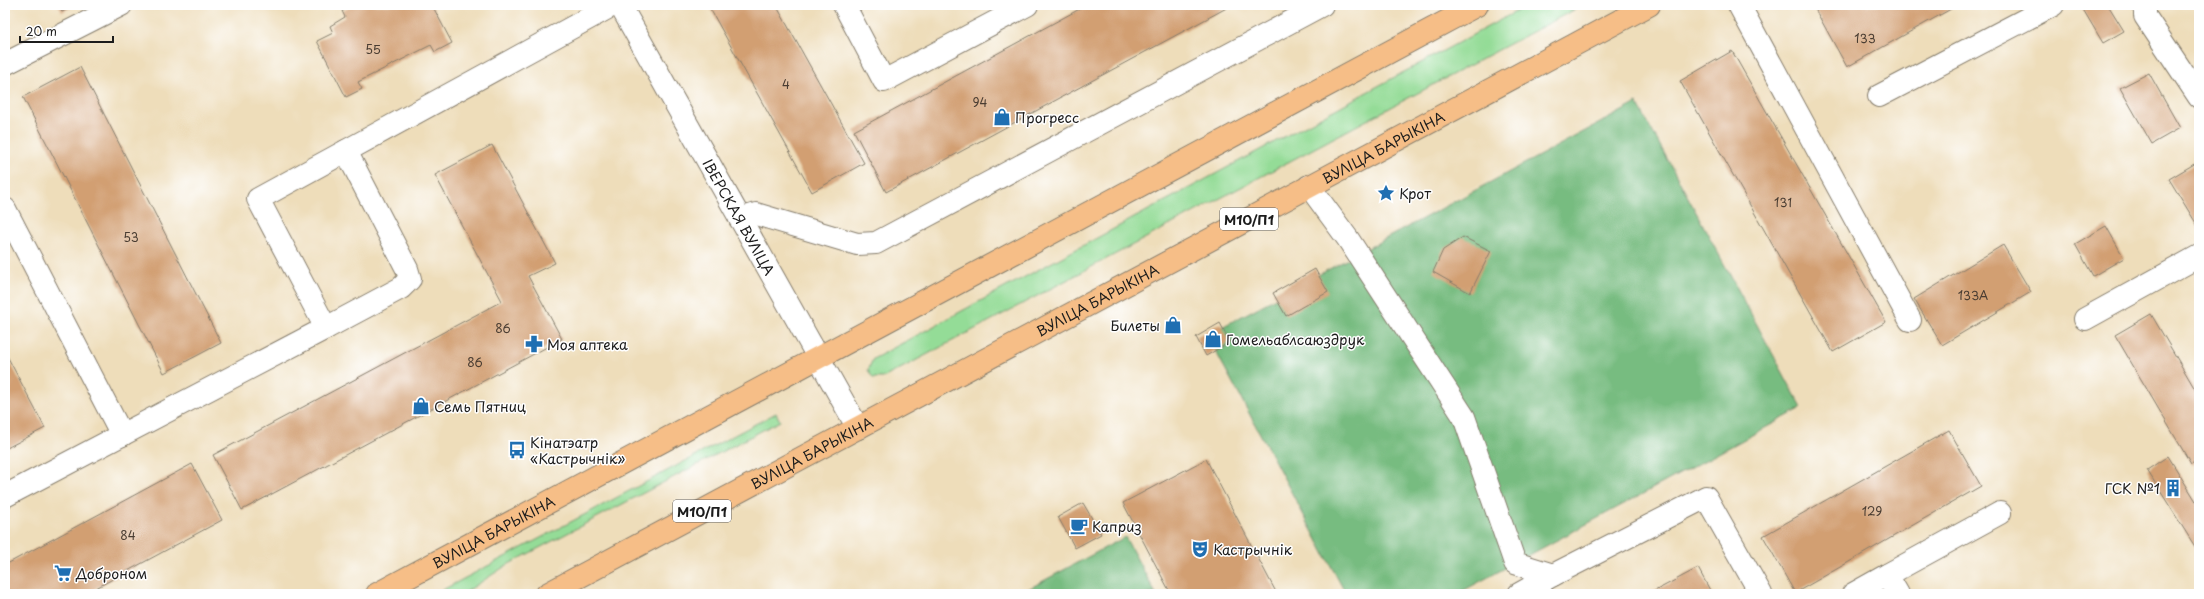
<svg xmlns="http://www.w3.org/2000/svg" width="2204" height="599" font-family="'Playpen Sans',sans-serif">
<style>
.green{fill:#94dc97;stroke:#587c5a}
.forest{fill:#77bc80;stroke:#4a6c4e}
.building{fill:#d29f72}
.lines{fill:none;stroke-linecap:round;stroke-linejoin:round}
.minor-casing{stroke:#857c6b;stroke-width:24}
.major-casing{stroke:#857c6b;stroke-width:24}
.minor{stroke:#fff;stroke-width:22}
.major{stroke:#f6be87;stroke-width:22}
.labels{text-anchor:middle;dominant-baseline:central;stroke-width:3;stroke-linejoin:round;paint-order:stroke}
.number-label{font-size:12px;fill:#4a3d32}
.shield{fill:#fff;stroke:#606060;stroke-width:1}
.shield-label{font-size:13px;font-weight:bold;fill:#1c1c1c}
.poi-label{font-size:14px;fill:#1c1c1c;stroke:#fff;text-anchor:start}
.street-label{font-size:14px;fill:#1c1c1c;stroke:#fff}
</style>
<rect width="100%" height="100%" fill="#fff"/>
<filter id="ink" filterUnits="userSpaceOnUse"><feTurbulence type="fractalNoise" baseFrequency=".025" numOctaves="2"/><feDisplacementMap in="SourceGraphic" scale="8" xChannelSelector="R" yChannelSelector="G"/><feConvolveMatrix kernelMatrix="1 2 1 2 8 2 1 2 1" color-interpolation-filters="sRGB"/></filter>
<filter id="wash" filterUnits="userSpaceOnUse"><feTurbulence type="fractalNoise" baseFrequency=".012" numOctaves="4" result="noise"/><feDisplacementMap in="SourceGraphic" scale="16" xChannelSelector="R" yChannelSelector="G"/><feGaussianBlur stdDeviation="0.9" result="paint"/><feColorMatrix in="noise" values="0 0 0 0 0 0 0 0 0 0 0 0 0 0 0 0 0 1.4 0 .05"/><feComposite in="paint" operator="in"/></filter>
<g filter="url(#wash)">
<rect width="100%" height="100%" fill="#eeddba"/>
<g class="green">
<polygon points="1528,5 1583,5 883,378 873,378 868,370 873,359"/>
<polygon points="776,413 780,421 507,565 463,594 435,594"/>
</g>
<g class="forest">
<polygon points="1637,103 1802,408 1457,594 1346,594 1207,335"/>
<polygon points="1125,537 1156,594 1019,594"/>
</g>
<g id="blocks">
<g class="building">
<polygon points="58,5 76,5 62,12"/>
<polygon points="355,5 432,5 452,43 435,52 431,45 358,82 362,89 346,97 317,41 333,33 330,26 345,17 342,11"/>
<polygon points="708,5 776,5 864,163 812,192"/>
<polygon points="1087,5 1232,5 886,192 854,131"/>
<polygon points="1823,5 1958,5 1847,67 1815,9"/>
<polygon points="2083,5 2108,5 2124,31 2103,43 2081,6"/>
<polygon points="1732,51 1886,322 1833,352 1680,81"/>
<polygon points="80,67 221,343 164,373 23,97"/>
<polygon points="2149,73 2180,128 2152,144 2120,88"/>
<polygon points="492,145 555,263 528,276 562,339 242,510 213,455 502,301 435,175"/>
<polygon points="2196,163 2199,168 2199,228 2169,179"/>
<polygon points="2106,226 2124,258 2093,276 2075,244"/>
<polygon points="1463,237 1491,251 1470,293 1433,272 1443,250"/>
<polygon points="2003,245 2031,292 1942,345 1914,299"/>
<polygon points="1315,269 1328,292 1286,316 1273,293"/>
<polygon points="2151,314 2199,396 2199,460 2191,464 2115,335"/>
<polygon points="1220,323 1230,342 1206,356 1196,337"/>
<polygon points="5,352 45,428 5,449"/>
<polygon points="1949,430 1981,486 1795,593 1763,536"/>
<polygon points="2168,456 2199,506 2199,553 2147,470"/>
<polygon points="1206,459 1277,594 1171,594 1123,503"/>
<polygon points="192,464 222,520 85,594 5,594 5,565"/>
<polygon points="1083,503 1101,534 1075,548 1058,517"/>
<polygon points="1698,568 1712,594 1649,594"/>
</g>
</g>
</g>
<g filter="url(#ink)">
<use href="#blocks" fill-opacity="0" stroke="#857c6b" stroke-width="1"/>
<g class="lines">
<g class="minor-casing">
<g id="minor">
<path id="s1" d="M620 5 858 428"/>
<polyline points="844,5 884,81 1027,5"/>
<polyline points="1739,5 1910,320"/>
<polyline points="2145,5 2145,16 2199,97"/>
<polyline points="5,64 121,5"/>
<polyline points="1879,96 2053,5"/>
<polyline points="1309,186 1348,239 1464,417 1515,563 1553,575 1519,594"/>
<polyline points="5,209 122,435"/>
<polyline points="740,219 756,214 857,244 876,243 1322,5"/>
<polyline points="2085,319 2199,256"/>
<polyline points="326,328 401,288 410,279 407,269 346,151"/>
<polyline points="5,496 326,328 258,199 613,5"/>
<polyline points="1553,575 1706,497 1761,594"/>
<polyline points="1853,594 1887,575"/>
<polyline points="1898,594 1887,575 2000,513"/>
</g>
</g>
<g class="major-casing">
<g id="major">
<path id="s2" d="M377 594 1477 5"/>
<path id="s3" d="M547 594 1649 5"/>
</g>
</g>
<use href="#minor" class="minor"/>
<use href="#major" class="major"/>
</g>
</g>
<defs>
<g id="shop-bare" transform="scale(1.38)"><path d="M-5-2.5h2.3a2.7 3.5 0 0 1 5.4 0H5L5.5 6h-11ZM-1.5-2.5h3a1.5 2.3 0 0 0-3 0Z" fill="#1f6fb2" stroke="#fff" stroke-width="2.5" paint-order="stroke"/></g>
<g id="sight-bare" transform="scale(1.38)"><path d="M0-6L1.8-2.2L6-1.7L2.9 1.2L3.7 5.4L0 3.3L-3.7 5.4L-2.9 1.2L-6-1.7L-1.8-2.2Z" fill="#1f6fb2" stroke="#fff" stroke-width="2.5" paint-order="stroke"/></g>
<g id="pharmacy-bare" transform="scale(1.38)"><path d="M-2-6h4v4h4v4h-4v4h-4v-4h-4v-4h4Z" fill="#1f6fb2" stroke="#fff" stroke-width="2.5" paint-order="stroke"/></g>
<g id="bus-bare" transform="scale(1.38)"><path d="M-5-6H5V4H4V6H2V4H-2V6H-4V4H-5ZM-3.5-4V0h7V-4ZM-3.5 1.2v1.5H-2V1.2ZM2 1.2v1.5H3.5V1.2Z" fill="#1f6fb2" stroke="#fff" stroke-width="2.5" paint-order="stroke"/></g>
<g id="building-bare" transform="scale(1.38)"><path d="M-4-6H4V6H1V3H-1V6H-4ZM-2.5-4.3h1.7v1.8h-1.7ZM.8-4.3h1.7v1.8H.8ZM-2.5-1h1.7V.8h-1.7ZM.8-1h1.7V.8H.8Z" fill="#1f6fb2" stroke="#fff" stroke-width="2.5" paint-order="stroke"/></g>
<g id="cafe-bare" transform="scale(1.38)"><path d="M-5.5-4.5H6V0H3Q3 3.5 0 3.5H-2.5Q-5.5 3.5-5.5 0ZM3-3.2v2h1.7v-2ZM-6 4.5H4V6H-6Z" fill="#1f6fb2" stroke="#fff" stroke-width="2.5" paint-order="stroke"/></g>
<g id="theatre-bare" transform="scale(1.38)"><path d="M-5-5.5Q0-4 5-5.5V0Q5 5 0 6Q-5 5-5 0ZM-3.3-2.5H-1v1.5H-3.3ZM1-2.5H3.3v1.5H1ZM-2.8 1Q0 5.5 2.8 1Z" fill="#1f6fb2" stroke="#fff" stroke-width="2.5" paint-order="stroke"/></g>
<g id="supermarket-bare" transform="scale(1.38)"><path d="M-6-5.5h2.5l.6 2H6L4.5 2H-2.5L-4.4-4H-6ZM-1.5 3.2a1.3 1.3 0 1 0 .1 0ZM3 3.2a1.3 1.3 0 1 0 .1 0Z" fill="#1f6fb2" stroke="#fff" stroke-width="2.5" paint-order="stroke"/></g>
</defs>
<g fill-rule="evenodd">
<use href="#shop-bare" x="1002" y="117"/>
<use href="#sight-bare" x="1386" y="193"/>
<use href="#shop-bare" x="1173" y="325"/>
<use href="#shop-bare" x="1213" y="339"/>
<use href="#pharmacy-bare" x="534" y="344"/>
<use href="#shop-bare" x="421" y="406"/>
<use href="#bus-bare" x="517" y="450"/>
<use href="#building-bare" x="2173" y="488"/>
<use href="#cafe-bare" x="1079" y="526"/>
<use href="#theatre-bare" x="1200" y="549"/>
<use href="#supermarket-bare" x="63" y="573"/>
</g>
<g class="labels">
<g class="number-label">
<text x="1865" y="38">133</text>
<text x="373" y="49">55</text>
<text x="786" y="84">4</text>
<text x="980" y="102">94</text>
<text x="1783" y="202">131</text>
<text x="131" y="237">53</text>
<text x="1973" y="295">133А</text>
<text x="503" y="328">86</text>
<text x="475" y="362">86</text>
<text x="1872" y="511">129</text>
<text x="128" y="535">84</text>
</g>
<g class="shield">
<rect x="1220" y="208" width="58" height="22" rx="3"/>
<rect x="673" y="500" width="58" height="22" rx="3"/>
</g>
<g class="shield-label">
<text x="1249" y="219">М10/П1</text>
<text x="702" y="511">М10/П1</text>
</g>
<g class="poi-label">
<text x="1015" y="117">Прогресс</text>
<text x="1399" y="193">Крот</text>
<text x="1160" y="325" text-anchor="end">Билеты</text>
<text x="1226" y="339">Гомельаблсаюздрук</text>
<text x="547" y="344">Моя аптека</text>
<text x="434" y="406">Семь Пятниц</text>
<text x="530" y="442">Кінатэатр<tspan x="530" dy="16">«Кастрычнік»</tspan></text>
<text x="2160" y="488" text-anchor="end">ГСК №1</text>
<text x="1092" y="526">Каприз</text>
<text x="1213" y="549">Кастрычнік</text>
<text x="76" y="573">Доброном</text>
</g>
<g class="street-label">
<text stroke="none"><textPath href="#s3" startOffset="948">ВУЛІЦА БАРЫКІНА</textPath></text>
<text stroke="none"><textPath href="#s1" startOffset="243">ІВЕРСКАЯ ВУЛІЦА</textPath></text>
<text stroke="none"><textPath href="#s3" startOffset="624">ВУЛІЦА БАРЫКІНА</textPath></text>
<text stroke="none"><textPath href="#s3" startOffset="300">ВУЛІЦА БАРЫКІНА</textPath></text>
<text stroke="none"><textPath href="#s2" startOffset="132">ВУЛІЦА БАРЫКІНА</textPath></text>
</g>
</g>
<rect width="2204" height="599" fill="none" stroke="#fff" stroke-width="20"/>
<path d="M20 36v6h93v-6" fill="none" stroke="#1c1c1c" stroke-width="2"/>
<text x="26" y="36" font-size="12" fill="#1c1c1c" stroke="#ffffff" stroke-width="3" paint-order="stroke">20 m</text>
</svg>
